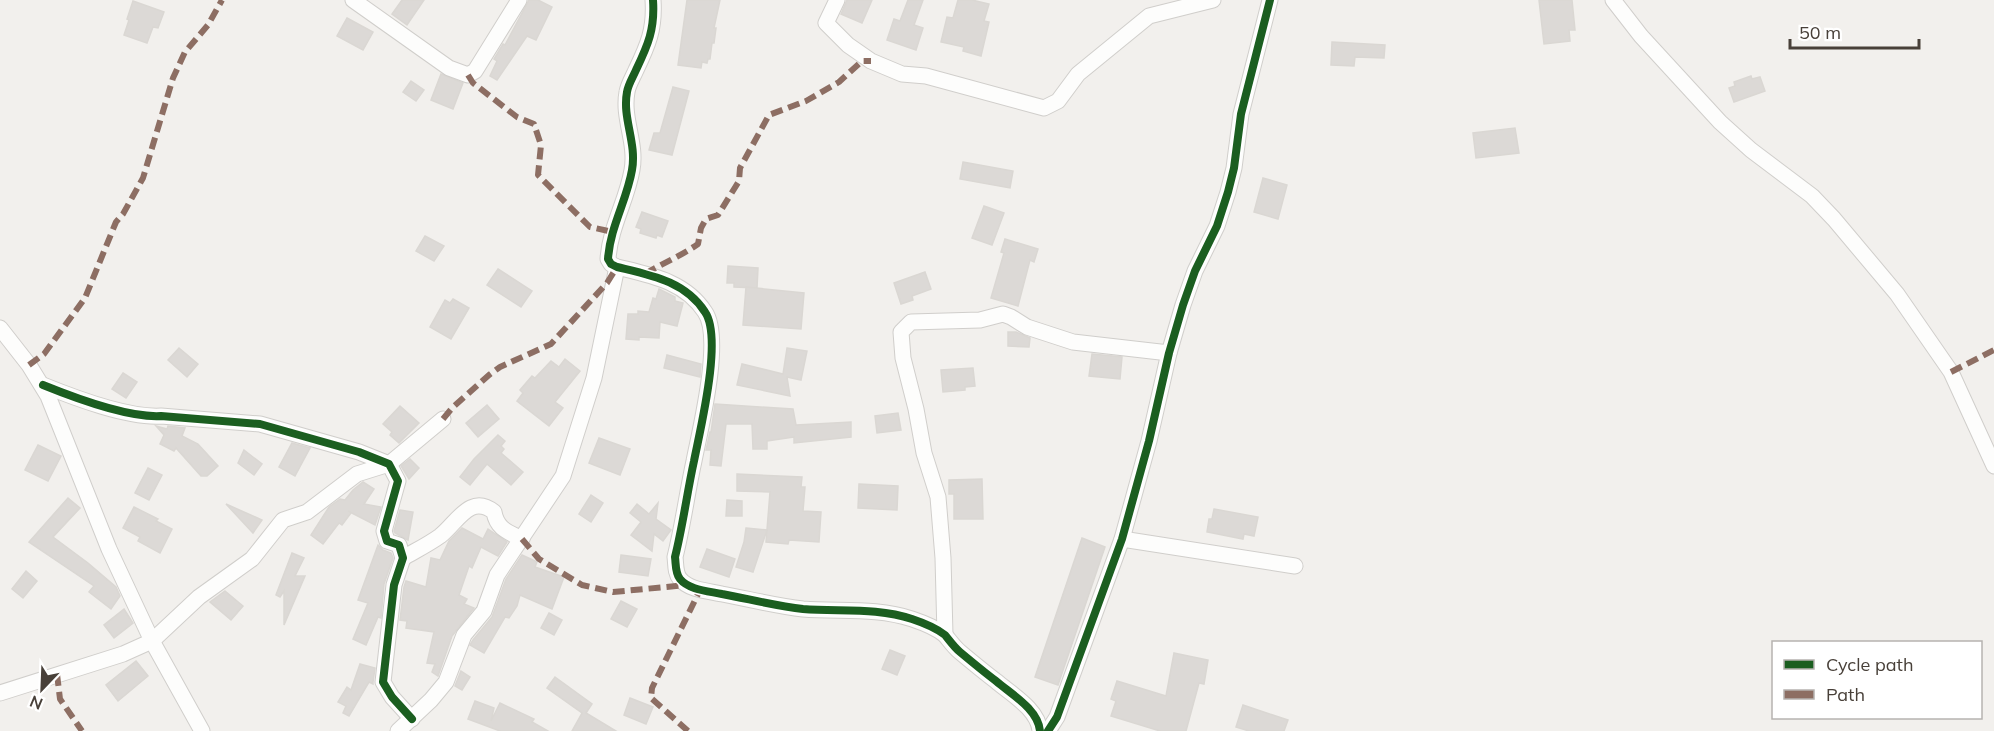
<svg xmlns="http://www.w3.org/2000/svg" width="1994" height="731" font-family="Mulish,sans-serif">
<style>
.building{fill:#dcd9d6;stroke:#dad7d3;stroke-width:1.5}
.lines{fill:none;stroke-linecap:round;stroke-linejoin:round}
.street-casing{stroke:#d0cecb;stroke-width:17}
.street{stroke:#fdfdfc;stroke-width:15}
.quiet{stroke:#8d6e63;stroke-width:6;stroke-dasharray:12 6;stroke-linecap:butt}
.cycleway-casing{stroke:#fff;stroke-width:11}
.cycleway{stroke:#1b5e20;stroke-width:8}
</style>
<rect width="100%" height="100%" fill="#f2f0ed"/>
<g class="building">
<polygon points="402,0 424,0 407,25 392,14"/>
<polygon points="529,0 538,0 552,7 536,40 527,36 497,80 490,76 497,61 494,59 503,44 505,45"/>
<polygon points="687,0 720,0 714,28 716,28 714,43 712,43 710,59 708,59 707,63 702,62 701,68 678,65"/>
<polygon points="847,0 872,0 862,23 841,14"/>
<polygon points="908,0 923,0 914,25 923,28 916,50 887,40 894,19 900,21"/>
<polygon points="958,0 972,0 989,4 984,21 989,22 981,56 963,51 964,47 941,42 947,17 953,18"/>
<polygon points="1539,0 1572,0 1575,30 1569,30 1570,41 1544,44"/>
<polygon points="133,1 164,12 158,28 153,27 147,43 124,35 129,20 127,19"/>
<polygon points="347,18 373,32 363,50 337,36"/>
<polygon points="1332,42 1385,45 1384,58 1355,57 1354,66 1331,65"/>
<polygon points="441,74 463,83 453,109 431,100"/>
<polygon points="1751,76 1752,79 1760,77 1765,91 1734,102 1729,88 1735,86 1734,82"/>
<polygon points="411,81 424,90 416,101 403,92"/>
<polygon points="673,87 689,91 672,155 649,150 654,133 660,133"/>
<polygon points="1515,128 1519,153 1476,158 1473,133"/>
<polygon points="963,162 1013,171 1010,188 960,179"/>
<polygon points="1263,178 1287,185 1278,219 1254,212"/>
<polygon points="984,206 1004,213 992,245 972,238"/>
<polygon points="642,212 668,221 662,237 657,235 656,238 640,233 641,229 636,227"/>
<polygon points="425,236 444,246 434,261 416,251"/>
<polygon points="1005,239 1038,249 1034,262 1030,260 1018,306 991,298 1004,253 1001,252"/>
<polygon points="728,266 758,268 757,288 734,287 734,283 727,283"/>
<polygon points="498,269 532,291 521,307 487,285"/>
<polygon points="925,272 931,289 912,296 913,300 901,304 894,283"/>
<polygon points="746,287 804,293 801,329 743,325"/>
<polygon points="659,289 675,297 675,301 683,303 677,326 660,322 659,338 639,337 639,340 626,339 628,314 638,314 638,311 649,312 653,298 656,299"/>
<polygon points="453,299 469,308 451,339 430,327 445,300 450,303"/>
<polygon points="1008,332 1016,332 1030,338 1029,347 1008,346"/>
<polygon points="179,348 198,364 187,377 168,360"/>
<polygon points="787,348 807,351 801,380 787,377 790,396 737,385 742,364 783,374"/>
<polygon points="1092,354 1122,357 1120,379 1089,376"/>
<polygon points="667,355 701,364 700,377 664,368"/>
<polygon points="565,359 580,371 555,402 563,408 549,426 517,401 523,393 520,390 532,376 535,378 551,361 559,367"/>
<polygon points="973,368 975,386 965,387 965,390 943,392 941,370"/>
<polygon points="123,373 137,382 126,398 112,389"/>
<polygon points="715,404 793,409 796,425 851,422 851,437 794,443 794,437 767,441 767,449 753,449 752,424 726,424 721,466 710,465 711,450 706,450 710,432 711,432"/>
<polygon points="487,405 499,419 478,437 466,423"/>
<polygon points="400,406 419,423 399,443 390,435 392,432 383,424"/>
<polygon points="898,413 901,430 877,433 875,416"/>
<polygon points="156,426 167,429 168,426 185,428 182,436 198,444 218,466 207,476 201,476 176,448 174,451 160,444 164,435"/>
<polygon points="498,435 505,441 501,446 504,449 501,453 523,472 511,485 487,464 470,485 460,477 474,459"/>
<polygon points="599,438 630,449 620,475 589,463"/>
<polygon points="292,443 310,448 295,476 279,467"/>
<polygon points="38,445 61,456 48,481 25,470"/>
<polygon points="244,450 262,464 254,475 238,463"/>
<polygon points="410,459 419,468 409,479 401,466"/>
<polygon points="148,468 162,475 149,500 135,493"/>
<polygon points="737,474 802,477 801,487 805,487 803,511 821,512 819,542 789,540 788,544 766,542 770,492 737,491"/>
<polygon points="982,479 983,519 954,519 954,494 949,494 949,480"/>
<polygon points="363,482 374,489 364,504 381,507 375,525 348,511 351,513 342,525 339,523 323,544 311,535 329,507 340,499 345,500 353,490"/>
<polygon points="859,484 898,486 897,510 858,508"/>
<polygon points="591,495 603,503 591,522 579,514"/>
<polygon points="68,498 80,508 53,537 88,563 116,587 120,596 111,609 89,592 94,586 29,542"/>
<polygon points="727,500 742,501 742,516 726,516"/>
<polygon points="658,503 656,519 671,530 663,541 654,534 652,551 631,535 641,522 630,513 637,504 649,514"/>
<polygon points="226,504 262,520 253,533"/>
<polygon points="134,507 158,519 156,521 172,529 160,553 138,541 140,537 123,528"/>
<polygon points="1214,509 1258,517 1254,536 1244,534 1243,539 1207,532 1209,519 1212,519"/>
<polygon points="400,510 413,512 408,540 395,533 394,531"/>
<polygon points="462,528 483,539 488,529 507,542 498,556 481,547 472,568 469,566 459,595 467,599 464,604 474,608 452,636 438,676 432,672 435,664 427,663 434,632 406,628 407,621 400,620 404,587 406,581 426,587 431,558 440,560 449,541"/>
<polygon points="746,528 767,530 753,572 736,567 744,542"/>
<polygon points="1082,538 1105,547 1058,685 1035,677"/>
<polygon points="378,545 383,550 391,553 393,558 384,584 381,618 378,617 366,645 353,639 368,603 358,600"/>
<polygon points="707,549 735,559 729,577 700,567"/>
<polygon points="292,553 304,558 295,576 305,576 284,625 284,591 280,597 276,595"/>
<polygon points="522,555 537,562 535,567 564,577 552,609 520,595 517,606 509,618 505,617 484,653 470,645 473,640 492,617 506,579"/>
<polygon points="621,555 651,559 648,576 619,572"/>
<polygon points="26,571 37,581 23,598 12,589"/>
<polygon points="225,591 243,606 231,620 210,602"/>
<polygon points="621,601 637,609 627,627 611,619"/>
<polygon points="124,609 133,623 114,638 104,625"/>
<polygon points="549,613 562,620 554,635 541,628"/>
<polygon points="890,650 905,656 897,675 882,669"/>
<polygon points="1174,653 1208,660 1204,684 1199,683 1186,731 1160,731 1111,716 1116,701 1111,699 1117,681 1166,696"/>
<polygon points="136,661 148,676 118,701 106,685"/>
<polygon points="360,664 375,668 373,682 373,684 369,682 349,716 343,713 346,706 338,702 347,687 351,690"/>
<polygon points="461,671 470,677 462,690 455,686"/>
<polygon points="555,677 592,704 586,713 616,731 572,731 582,713 547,688"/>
<polygon points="630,698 653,707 646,724 624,715"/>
<polygon points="475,701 494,708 491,721 500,703 534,719 532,722 548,731 500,731 468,719"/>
<polygon points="1243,705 1288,720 1284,731 1249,731 1236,727"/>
</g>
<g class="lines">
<g class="street-casing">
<g id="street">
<polyline points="353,0 449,68 468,75 475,71 519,0"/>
<path d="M653 0C655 29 648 45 636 70 633 77 628 85 627 92 622 118 637 143 632 170 627 200 610 227 608 259L611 264 617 267C650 275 685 281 705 312 723 338 700 430 694 461 687 493 683 525 675 557 676 564 675 573 680 579 689 590 708 591 722 594 749 599 776 606 803 609 839 612 877 607 912 619 924 623 935 627 945 635 950 641 954 647 960 652 972 662 984 672 996 681 1011 694 1038 709 1040 731"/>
<polyline points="837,0 826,23 848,45 871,61 902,74 926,76 1044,108 1058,101 1078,74 1149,16 1213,0"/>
<polyline points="1613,0 1641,36 1720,122 1751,150 1812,196 1834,219 1897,294 1951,372 1994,466"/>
<polyline points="0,328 29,365 48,396 109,549 152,641 202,731"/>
<path d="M43 385C75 398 127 418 161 416L260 424 359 452 389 464 398 481 384 531 387 541 399 545 403 558 394 585 383 682 392 697 412 719"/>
<polyline points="1122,539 1295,566"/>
<path d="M403 558C415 551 429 544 440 536 457 523 470 493 494 512 497 529 508 532 522 539"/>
<polyline points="945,635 943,558 938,497 924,453 916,409 903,358 901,332 911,322 980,320 1003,314 1011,317 1027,327 1073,342 1169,353"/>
<polyline points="0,693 123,654 152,641 199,597 252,559 283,520 307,512 357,474 389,464 443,419"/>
<polyline points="398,731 431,700 446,682 464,635 484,611 497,575 563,476 594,378 617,267"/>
<polyline points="1048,731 1057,717 1122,539 1149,441 1169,353 1183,305 1195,271 1217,226 1228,192 1234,168 1241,114 1270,0"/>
</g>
</g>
<use href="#street" class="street"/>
<g class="quiet">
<polyline points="468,75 473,83 517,117 534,124 541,145 538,175 590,227 613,232"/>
<path d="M645 274C663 263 681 256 698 244L701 228 706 219 718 215 739 181 740 168 769 115 806 101 839 82 862 61H871"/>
<polyline points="29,365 44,354 85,298 116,222 123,214 143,178 173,78 185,52 208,25 222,0"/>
<polyline points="1951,372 1994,350"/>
<polyline points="443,419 453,407 489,375 500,367 551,344 607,283 617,267"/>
<polyline points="522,539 539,559 582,585 613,592 687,585"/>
<polyline points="57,674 60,699 82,731"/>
<polyline points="688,731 651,698 652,688 700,590"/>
</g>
<g class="cycleway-casing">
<g id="cycleway">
<path d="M653 0C655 29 648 45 636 70 633 77 628 85 627 92 622 118 637 143 632 170 627 200 610 227 608 259L611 264 617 267C650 275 685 281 705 312 723 338 700 430 694 461 687 493 683 525 675 557 676 564 675 573 680 579 689 590 708 591 722 594 749 599 776 606 803 609 839 612 877 607 912 619 924 623 935 627 945 635 950 641 954 647 960 652 972 662 984 672 996 681 1011 694 1038 709 1040 731"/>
<path d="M43 385C75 398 127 418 161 416L260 424 359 452 389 464 398 481 384 531 387 541 399 545 403 558 394 585 383 682 392 697 412 719"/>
<polyline points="1048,731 1057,717 1122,539 1149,441 1169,353 1183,305 1195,271 1217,226 1228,192 1234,168 1241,114 1270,0"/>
</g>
</g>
<use href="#cycleway" class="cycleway"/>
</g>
<rect x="1772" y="641" width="210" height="78" fill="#ffffff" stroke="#b6b3b0" stroke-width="1.5"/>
<rect x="1784" y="660" width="30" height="9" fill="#1b5e20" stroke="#b6b3b0" stroke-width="1.5"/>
<text x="1826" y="671" font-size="18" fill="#484039">Cycle path</text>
<rect x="1784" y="690" width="30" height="9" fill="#8d6e63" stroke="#b6b3b0" stroke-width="1.5"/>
<text x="1826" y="701" font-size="18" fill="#484039">Path</text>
<g transform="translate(42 689) rotate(203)" stroke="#ffffff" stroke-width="4.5" paint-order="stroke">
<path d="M0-4.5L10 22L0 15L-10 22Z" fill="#484039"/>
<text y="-9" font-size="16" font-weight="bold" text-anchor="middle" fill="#484039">N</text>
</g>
<path d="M1790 39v9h129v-9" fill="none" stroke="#484039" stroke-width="3"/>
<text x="1799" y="39" font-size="18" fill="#484039" stroke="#ffffff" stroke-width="4.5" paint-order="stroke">50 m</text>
</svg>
